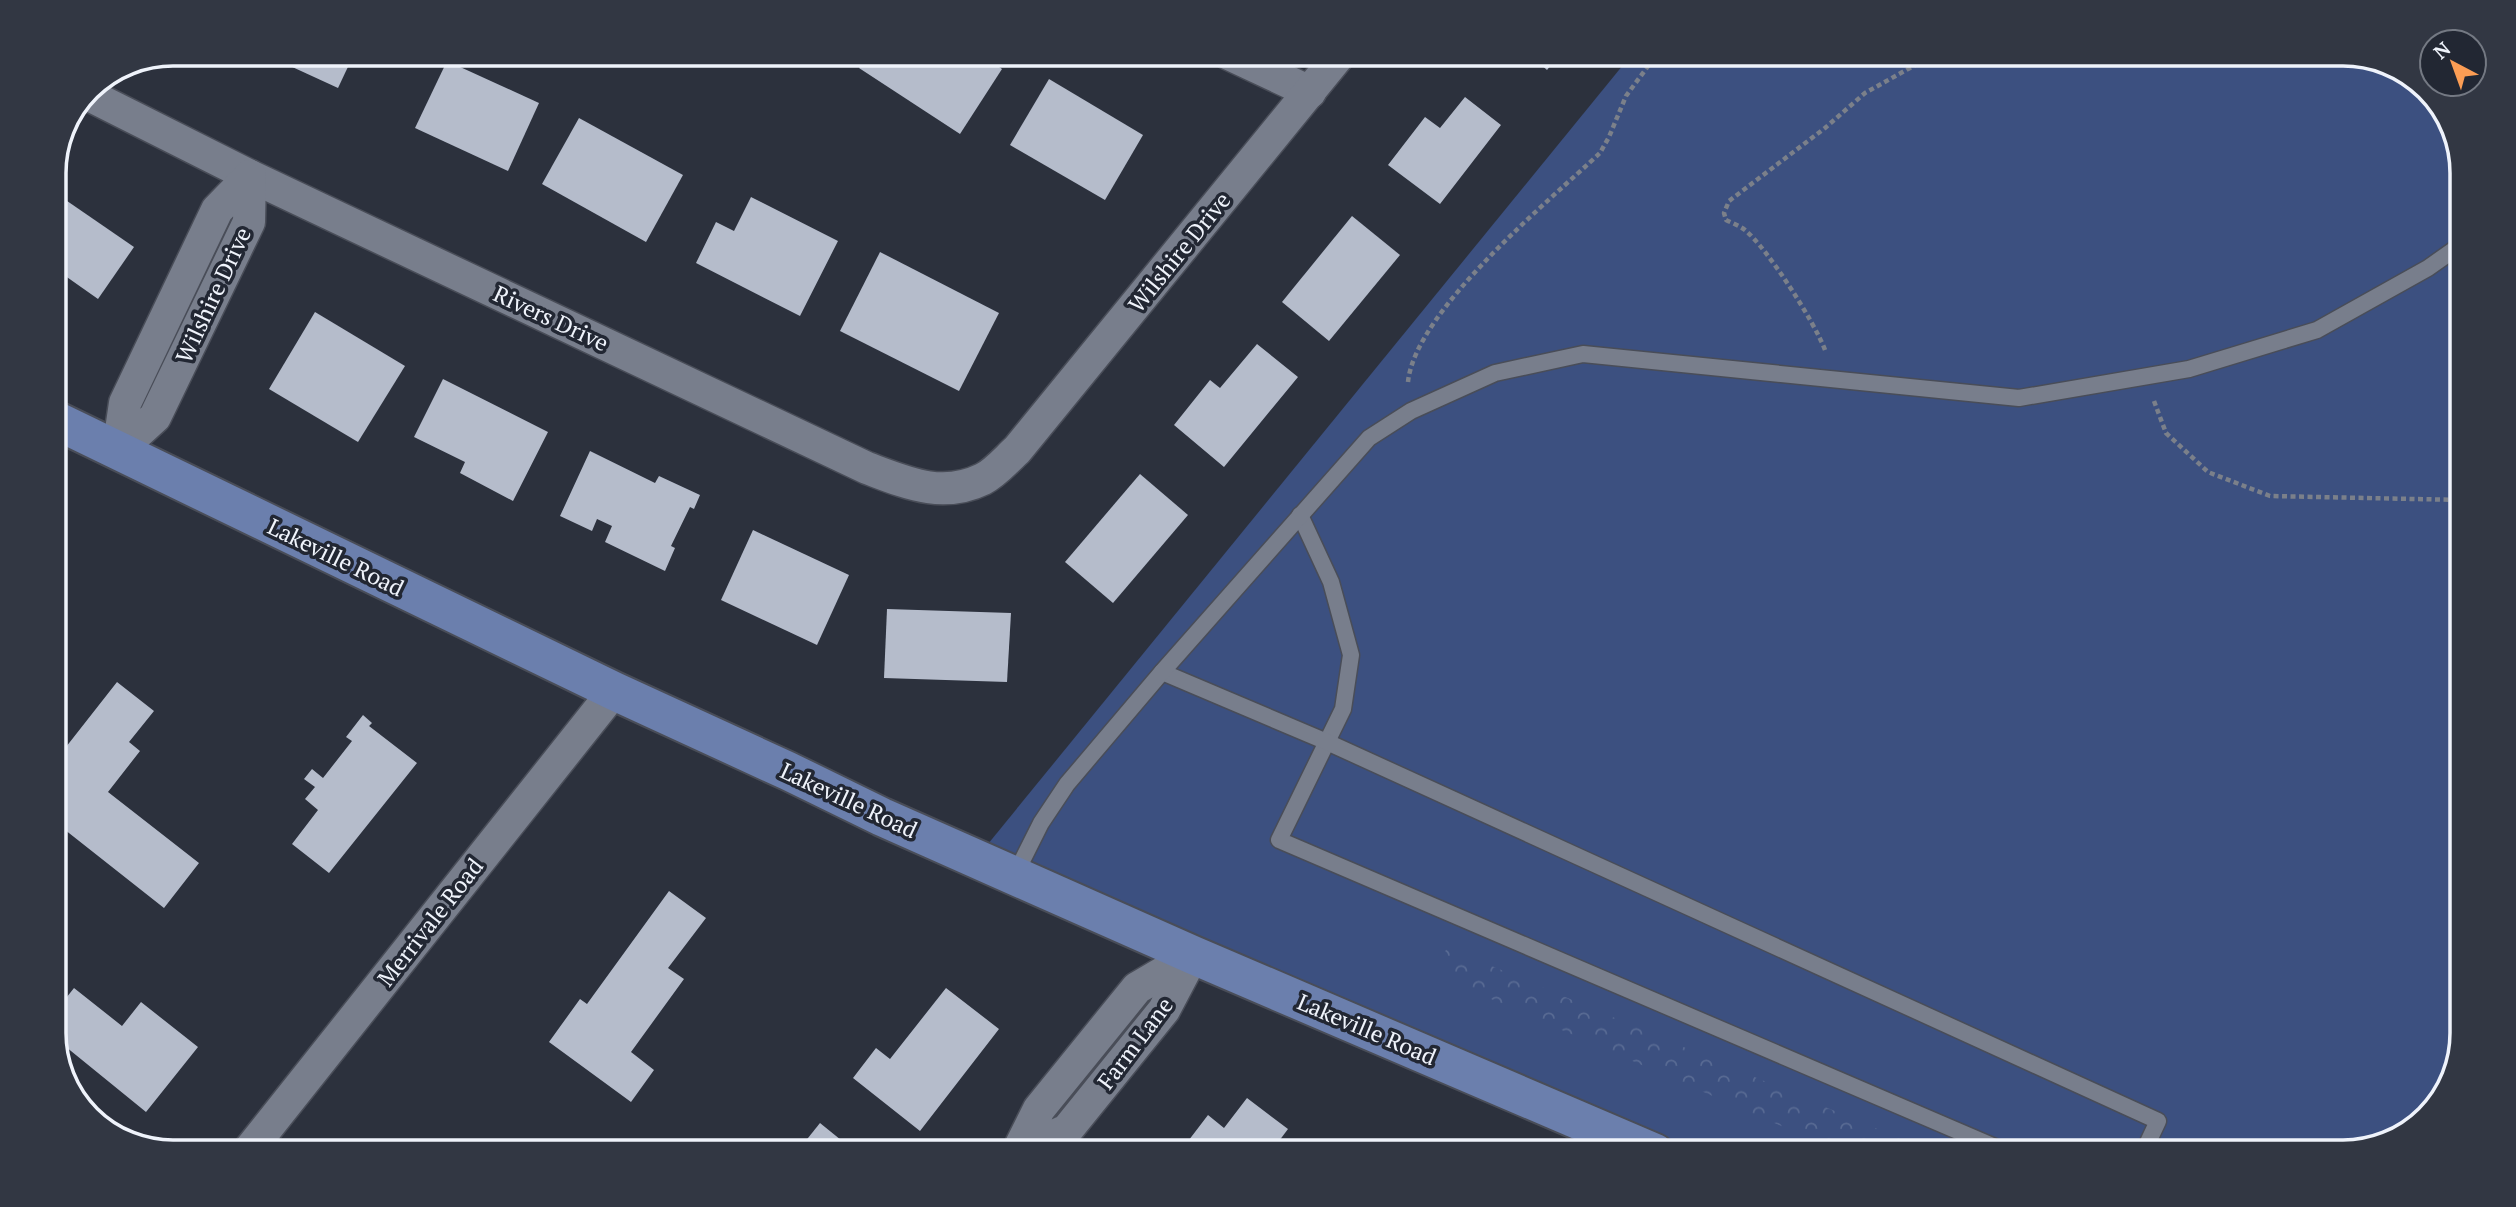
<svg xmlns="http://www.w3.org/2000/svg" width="2516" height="1207" font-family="'PT Serif',serif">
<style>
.green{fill:#3c5080}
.forest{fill:url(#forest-crowns)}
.building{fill:#b5bccb}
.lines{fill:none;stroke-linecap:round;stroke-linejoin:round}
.lane-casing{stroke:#494d58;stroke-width:19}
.street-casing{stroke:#494d58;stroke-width:35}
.primary-casing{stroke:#494d58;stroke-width:42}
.path{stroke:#7b808a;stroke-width:4.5;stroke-dasharray:5 3.5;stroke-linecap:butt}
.lane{stroke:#787e8c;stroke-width:16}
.street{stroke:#787e8c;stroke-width:32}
.primary{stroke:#6b7fad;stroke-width:38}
.labels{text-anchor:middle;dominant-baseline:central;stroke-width:7;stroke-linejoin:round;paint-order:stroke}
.street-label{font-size:23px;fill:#eff3fb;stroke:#222733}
.rim{fill:none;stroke:#eff3fb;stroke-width:3.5}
</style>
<defs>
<pattern id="forest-crowns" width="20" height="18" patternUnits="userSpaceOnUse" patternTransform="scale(1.75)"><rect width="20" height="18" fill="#3c5080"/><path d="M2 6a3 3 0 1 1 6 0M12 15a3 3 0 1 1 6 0" fill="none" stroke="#586a93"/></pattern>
</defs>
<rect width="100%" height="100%" fill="#2c313d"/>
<polygon class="green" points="1632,54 2342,54 2388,64 2441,107 2462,166 2462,1033 2452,1079 2409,1132 2342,1153 1667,1153 979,855"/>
<polygon class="forest" points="1447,947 1868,1125 1934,1153 1843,1153 1436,975"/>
<g class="building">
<polygon points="264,54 354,54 338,88"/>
<polygon points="868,54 980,54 1002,69 960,134 859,68"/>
<polygon points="1529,54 1560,54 1547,70"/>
<polygon points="2287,54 2310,54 2294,65"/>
<polygon points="447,61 539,103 508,171 415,128"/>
<polygon points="1049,79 1143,135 1105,200 1010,145"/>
<polygon points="1465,97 1501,125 1440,204 1388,165 1425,117 1440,128"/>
<polygon points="579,118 683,175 646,242 542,184"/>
<polygon points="54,192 134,247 98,299 54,268"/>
<polygon points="751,197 838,241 800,316 696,263 716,222 734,231"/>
<polygon points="1352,216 1400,255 1329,341 1282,302"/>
<polygon points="880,252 999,313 959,391 840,331"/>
<polygon points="315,312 405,366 358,442 269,389"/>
<polygon points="1257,344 1298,377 1224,467 1174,425 1210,380 1220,388"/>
<polygon points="443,379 548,432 513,501 460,473 465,462 414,437"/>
<polygon points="590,451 655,483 659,476 700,495 694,509 690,507 671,546 675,548 665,571 605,542 612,526 597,519 592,531 560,516"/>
<polygon points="1140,474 1188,515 1113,603 1065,562"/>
<polygon points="753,530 849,575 817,645 721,600"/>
<polygon points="887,609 1011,613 1007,682 884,678"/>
<polygon points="117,682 154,711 129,742 140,751 108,792 199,863 164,908 55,822 55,761"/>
<polygon points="363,715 372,723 369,726 417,763 329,873 292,844 318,810 305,799 315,787 304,779 312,769 323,778 352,741 346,737"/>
<polygon points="669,891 706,918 668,968 684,979 631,1052 654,1070 631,1102 549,1042 580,999 587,1004"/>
<polygon points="74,988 122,1026 141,1002 198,1047 146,1112 55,1038 55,1012"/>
<polygon points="946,988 999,1029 920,1131 853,1078 876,1048 890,1059"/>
<polygon points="1247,1098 1288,1129 1270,1153 1179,1153 1208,1115 1224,1128"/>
<polygon points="820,1123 857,1153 796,1153"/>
</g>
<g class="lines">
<g class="lane-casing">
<g id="lane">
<polyline points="1300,515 1331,582 1351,655 1343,709 1279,840 2009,1153"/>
<polyline points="1162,672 1327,742 2158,1121 2143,1153"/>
<polyline points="1015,875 1041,823 1067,784 1162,672 1369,438 1411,411 1495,373 1583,354 2019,398 2189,369 2317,330 2428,268 2462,244"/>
</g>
</g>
<g class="street-casing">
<g id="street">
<polyline points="1229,54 1310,92"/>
<path d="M87 94 250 176 867 468C907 483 942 499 983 479 995 473 1007 459 1017 450L1340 54"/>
<polygon points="250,176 249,222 155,417 118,451 125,403 217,210"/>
<polygon points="1193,955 1164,1010 1067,1130 1017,1153 1039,1109 1137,988"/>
<polyline points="247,1153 614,691"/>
</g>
</g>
<g class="primary-casing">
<polyline id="primary" points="55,420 614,691 788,771 882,817 1193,955 1655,1153"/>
</g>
<g class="path">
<path d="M1825 350C1815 323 1768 249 1745 230 1740 226 1732 223 1726 220L1724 213 1729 201 1825 128 1865 93 1935 54"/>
<path d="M1408 382C1415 311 1549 201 1600 153L1609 137 1626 96 1657 54"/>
<polyline points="2154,401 2166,433 2208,472 2270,496 2462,500"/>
</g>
<use href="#lane" class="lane"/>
<use href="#street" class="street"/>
<use href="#primary" class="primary"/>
</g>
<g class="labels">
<g class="street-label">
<text transform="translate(1179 252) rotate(-51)">Wilshire Drive</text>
<text transform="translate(213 295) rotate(-65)">Wilshire Drive</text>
<text transform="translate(551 318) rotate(25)">Rivers Drive</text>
<text transform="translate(336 557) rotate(26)">Lakeville Road</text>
<text transform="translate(849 800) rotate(25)">Lakeville Road</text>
<text transform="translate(430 922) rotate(-52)">Merrivale Road</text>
<text transform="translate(1367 1029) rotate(23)">Lakeville Road</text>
<text transform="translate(1135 1043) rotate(-53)">Farm Lane</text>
</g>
</g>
<path d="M0 0H2516V1207H0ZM173 66H2343A107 107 0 0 1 2450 173V1033A107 107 0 0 1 2343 1140H173A107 107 0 0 1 66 1033V173A107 107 0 0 1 173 66Z" fill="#323743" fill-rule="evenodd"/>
<path class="rim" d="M173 66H2343A107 107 0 0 1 2450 173V1033A107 107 0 0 1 2343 1140H173A107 107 0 0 1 66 1033V173A107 107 0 0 1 173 66Z"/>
<g transform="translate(2453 63) rotate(319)"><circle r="33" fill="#222733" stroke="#747983" stroke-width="2"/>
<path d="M0-5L12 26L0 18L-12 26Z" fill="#fc9d54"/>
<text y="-10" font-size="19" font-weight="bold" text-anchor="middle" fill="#eff3fb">N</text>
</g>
</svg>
